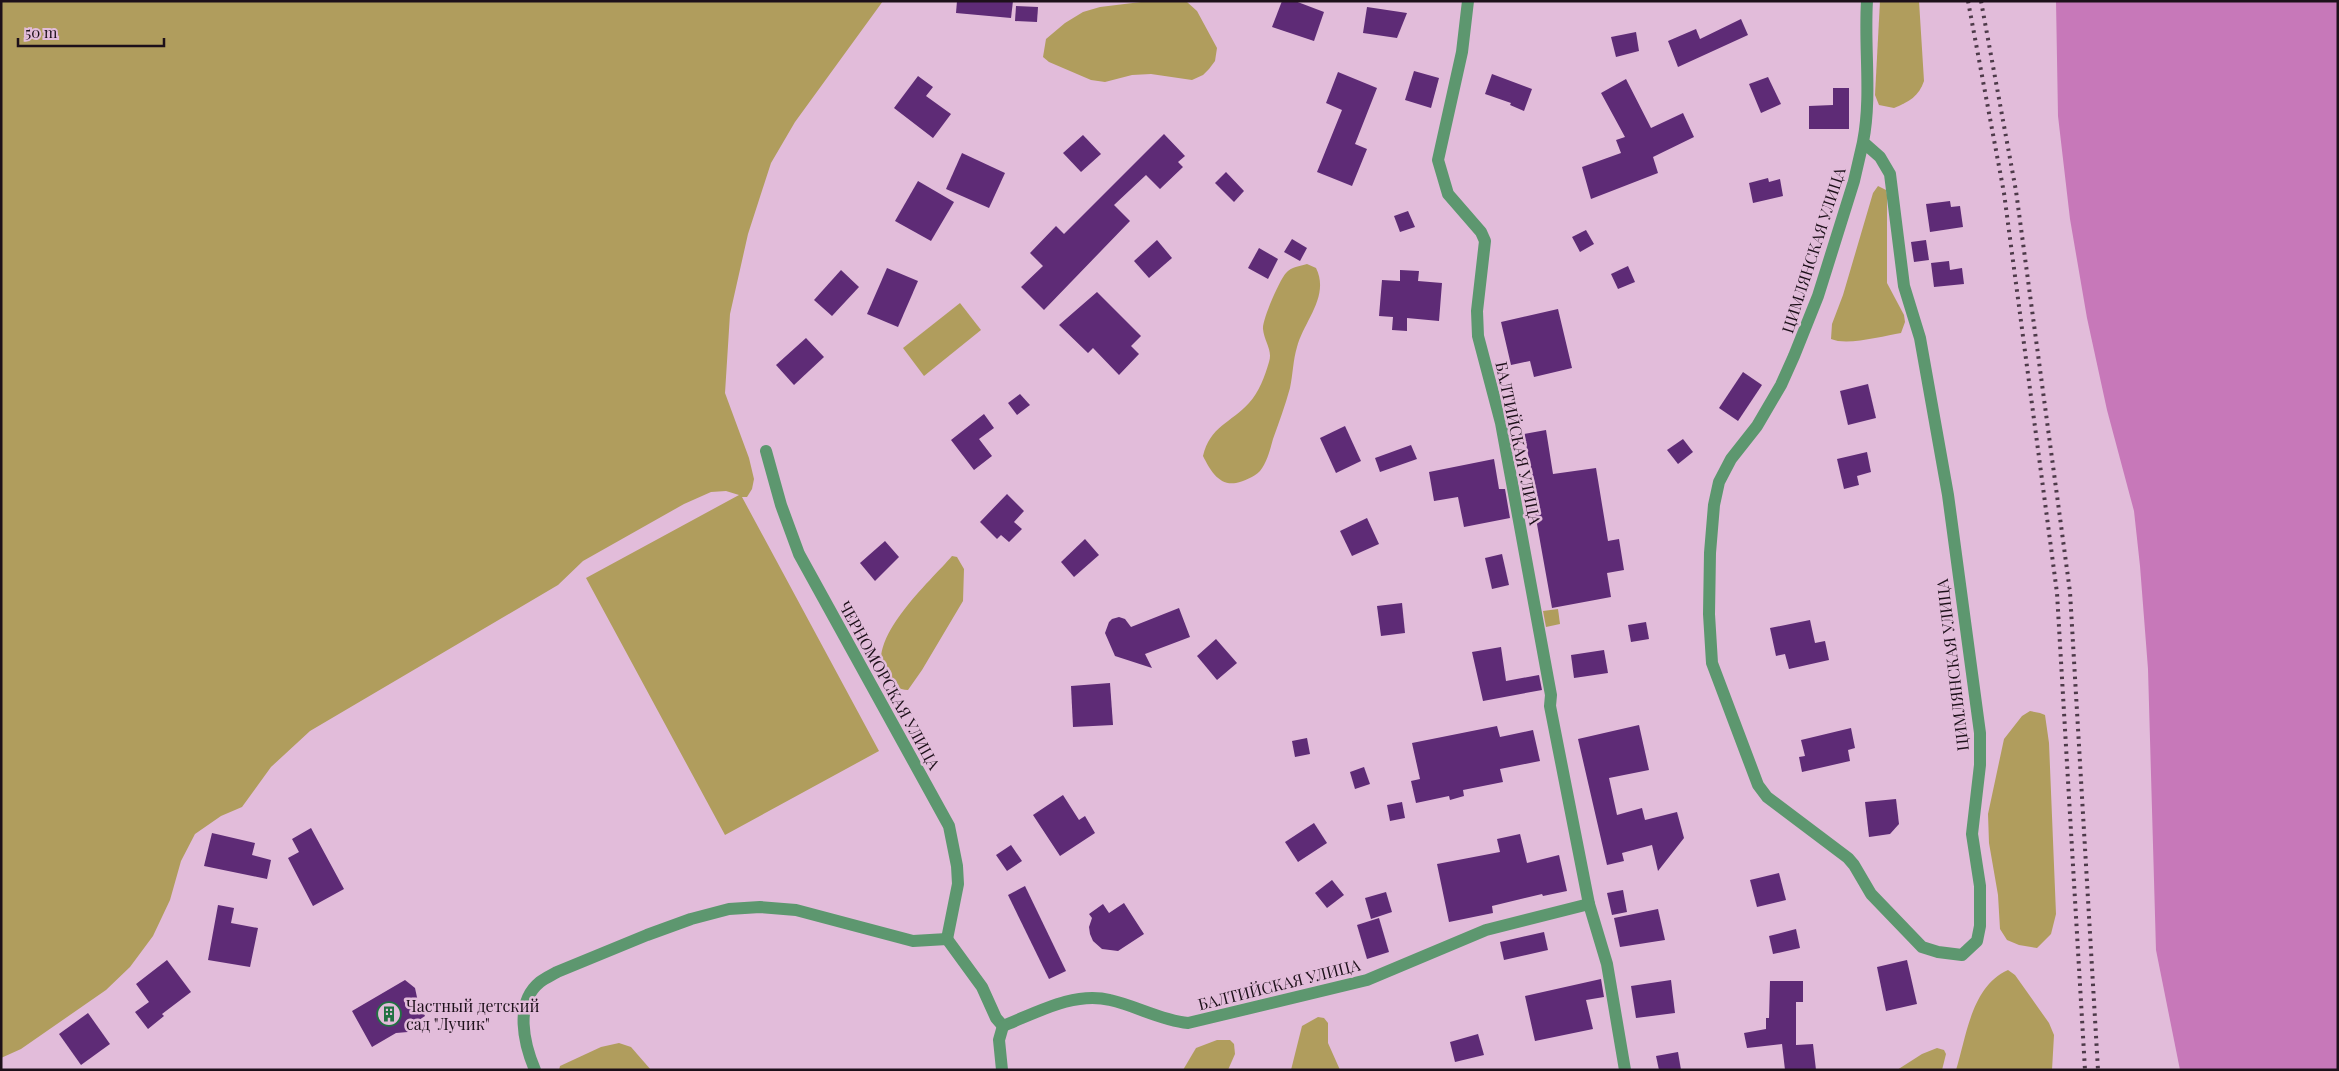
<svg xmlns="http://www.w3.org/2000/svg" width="2339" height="1071" font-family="'Playfair Display',serif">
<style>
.green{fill:#b09d5d}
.water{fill:#c778b9}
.building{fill:#5e2b76}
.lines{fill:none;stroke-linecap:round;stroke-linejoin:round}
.street{stroke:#5d976f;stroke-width:12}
.rail{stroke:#4d3a49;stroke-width:4;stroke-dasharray:2.5 5;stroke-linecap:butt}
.labels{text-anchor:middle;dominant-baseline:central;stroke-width:5;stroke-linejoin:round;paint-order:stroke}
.street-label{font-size:16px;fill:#1d101a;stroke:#e2bcda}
.poi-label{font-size:16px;fill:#1d101a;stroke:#e2bcda;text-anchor:start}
</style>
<rect width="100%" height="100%" fill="#e2bcda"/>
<g class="green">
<polygon points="1,1 883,1 795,122 771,163 748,234 730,314 725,393 749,458 754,479 752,489 747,497 742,497 879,751 725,835 586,578 739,495 726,491 711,492 684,504 583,561 558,585 310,731 271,767 242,807 221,816 195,834 181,861 170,900 153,936 130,967 106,990 21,1049 1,1058"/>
<polygon points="1149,1 1187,2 1197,11 1217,48 1215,61 1209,69 1203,75 1192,80 1151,74 1132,75 1105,82 1091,80 1049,62 1043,57 1046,39 1065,23 1083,12 1100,7"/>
<path d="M1880 1H1919L1924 81C1919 96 1909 102 1894 108L1879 105 1875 95Z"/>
<path d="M1878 186 1886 190 1887 195V283L1904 315 1905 322 1901 333C1883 336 1847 346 1831 339L1832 324 1843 295 1873 193Z"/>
<path d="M1307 264 1316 268C1330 296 1304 321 1297 347 1293 360 1293 374 1290 388 1285 406 1279 422 1273 439 1270 450 1267 462 1260 471 1254 477 1244 481 1236 483 1219 486 1210 470 1203 456 1210 426 1231 423 1249 403 1259 392 1265 376 1269 362 1273 350 1264 341 1263 329 1262 320 1280 279 1286 273 1291 267 1300 266 1307 264Z"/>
<polygon points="960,303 981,330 924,376 903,348"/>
<path d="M952 556 957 557 964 569 963 601 922 670 908 690C899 690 891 684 886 677 862 641 931 581 952 556Z"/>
<polygon points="1558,609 1560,624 1546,627 1543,611"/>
<polygon points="2030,711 2040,713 2045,715 2049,743 2056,914 2051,934 2037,948 2019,945 2007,940 2000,929 1998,895 1989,843 1988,814 2004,739 2022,716"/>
<path d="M2008 970 2015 975 2049 1023 2054 1035 2052 1070H1956C1967 1035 1971 987 2008 970Z"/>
<polygon points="1318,1017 1324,1018 1328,1023 1328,1043 1340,1070 1291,1070 1302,1026"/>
<polygon points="1217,1040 1230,1040 1234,1044 1235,1054 1228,1070 1183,1070 1196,1048"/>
<polygon points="619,1043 631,1047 651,1070 559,1070 560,1066 601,1047"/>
<polygon points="1937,1048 1944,1050 1946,1054 1942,1070 1897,1070 1922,1054"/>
</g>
<polygon class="water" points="2056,1 2338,1 2338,1070 2180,1070 2156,950 2148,669 2140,566 2134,511 2107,410 2087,318 2070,219 2058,116"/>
<g class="building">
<polygon points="957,1 1013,1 1011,18 956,13"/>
<polygon points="1282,1 1295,1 1324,12 1314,41 1272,27"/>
<polygon points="1016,6 1038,7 1037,22 1015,21"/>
<polygon points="1367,7 1407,13 1397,38 1363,33"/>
<polygon points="1741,19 1748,35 1678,67 1668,41 1696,29 1700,39"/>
<polygon points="1636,32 1639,51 1616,57 1611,37"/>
<polygon points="1414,71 1439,78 1431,108 1405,100"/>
<polygon points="1338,72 1377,88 1355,144 1367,149 1352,186 1317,172 1342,110 1326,103"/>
<polygon points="1492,74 1532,89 1524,111 1510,105 1511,103 1485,94"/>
<polygon points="918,76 933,87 926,96 951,114 933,138 894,108"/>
<polygon points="1768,77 1781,104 1761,113 1749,84"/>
<polygon points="1626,79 1651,128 1683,113 1694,137 1653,157 1658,173 1591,199 1582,167 1621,153 1616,140 1625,137 1601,93"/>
<polygon points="1833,88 1849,88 1849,129 1809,129 1809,106 1833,105"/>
<polygon points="1164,134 1185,156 1178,162 1183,167 1160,189 1146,175 1114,205 1130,221 1044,310 1021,287 1043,266 1030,253 1056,226 1064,234"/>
<polygon points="1083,135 1101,154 1081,172 1063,153"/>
<polygon points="962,153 1005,173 989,208 946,189"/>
<polygon points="1226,172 1244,191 1234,202 1215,183"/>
<polygon points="1768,178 1769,182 1780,179 1783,196 1753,203 1749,183"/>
<polygon points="918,181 954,202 931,241 895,221"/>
<polygon points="1950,201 1951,207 1960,206 1963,227 1930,232 1926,204"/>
<polygon points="1408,211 1415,227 1400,232 1394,216"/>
<polygon points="1586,230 1594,244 1580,252 1572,237"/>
<polygon points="1292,239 1307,248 1300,261 1284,252"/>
<polygon points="1157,240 1172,258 1149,278 1134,261"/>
<polygon points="1926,240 1929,260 1914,262 1911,242"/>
<polygon points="1259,248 1278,259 1268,279 1248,268"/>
<polygon points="1949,261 1950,270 1962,268 1964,284 1934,287 1931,263"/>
<polygon points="1628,266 1635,282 1618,289 1611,274"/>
<polygon points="887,268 918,281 898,327 867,314"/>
<polygon points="841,270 859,287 832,316 814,300"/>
<polygon points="1400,270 1419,271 1418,281 1442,283 1439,321 1407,318 1407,331 1392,330 1393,317 1379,316 1382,280 1400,281"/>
<polygon points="1097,292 1141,336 1131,346 1139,354 1119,375 1093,348 1088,353 1059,325"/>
<polygon points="1558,309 1572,368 1534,377 1530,361 1511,365 1501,322"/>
<polygon points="806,338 824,357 794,385 776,365"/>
<polygon points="1743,372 1762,385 1738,421 1719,408"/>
<polygon points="1868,384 1876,418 1848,425 1840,391"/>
<polygon points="1020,394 1030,405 1017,415 1008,403"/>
<polygon points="984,414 994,428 979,439 992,456 974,470 951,440"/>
<polygon points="1345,426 1361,461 1336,473 1320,438"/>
<polygon points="1546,430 1553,474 1596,468 1608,541 1619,539 1624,570 1607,573 1611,597 1552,608 1535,513 1526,514 1521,486 1534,484 1524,434"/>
<polygon points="1683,439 1693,452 1678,464 1667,450"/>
<polygon points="1411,445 1417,459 1380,472 1375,458"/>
<polygon points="1867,452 1871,472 1857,476 1859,485 1844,489 1837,459"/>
<polygon points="1494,459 1499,489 1505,489 1510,518 1464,527 1458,497 1434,501 1429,472"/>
<polygon points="1007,494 1024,511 1014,522 1022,529 1009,542 1001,535 997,539 980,522"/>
<polygon points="1367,518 1379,544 1352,556 1340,531"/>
<polygon points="1085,539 1099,555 1074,577 1061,562"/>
<polygon points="885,541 899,557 875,581 860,563"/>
<polygon points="1502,554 1509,585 1492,589 1485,558"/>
<polygon points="1402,603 1405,633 1381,636 1377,606"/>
<polygon points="1179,608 1190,637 1145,654 1152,668 1115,656 1105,633 1109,622 1112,619 1119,617 1125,619 1131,627"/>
<polygon points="1810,620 1815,643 1825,641 1829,660 1789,669 1785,654 1776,656 1770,628"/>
<polygon points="1646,622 1649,639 1631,642 1628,625"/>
<polygon points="1216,639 1237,663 1217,680 1197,656"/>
<polygon points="1501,647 1506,681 1539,675 1542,690 1483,701 1472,652"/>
<polygon points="1604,650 1608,673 1574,678 1571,655"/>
<polygon points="1110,683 1113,725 1073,727 1071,686"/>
<polygon points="1639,725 1649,770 1609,778 1617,815 1642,808 1645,820 1677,812 1684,838 1658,871 1652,845 1622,853 1624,861 1607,865 1578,739"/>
<polygon points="1497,726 1500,737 1533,730 1540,761 1500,769 1503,782 1463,790 1464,796 1450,800 1449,796 1416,803 1411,781 1420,779 1412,743"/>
<polygon points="1851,728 1855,748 1848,750 1850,761 1802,772 1799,757 1805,756 1801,740"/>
<polygon points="1307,738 1310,754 1295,757 1292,741"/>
<polygon points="1364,767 1370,784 1355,789 1350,772"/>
<polygon points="1063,795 1079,820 1085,816 1095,833 1060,856 1033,815"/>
<polygon points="1896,799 1899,824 1890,834 1869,837 1865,802"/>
<polygon points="1402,802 1405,818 1390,821 1387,805"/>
<polygon points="1314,823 1327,843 1298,862 1285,842"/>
<polygon points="311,828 344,889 313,906 288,858 299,852 292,839"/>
<polygon points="212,833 255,843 252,855 271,860 267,879 204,866"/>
<polygon points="1520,834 1527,863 1559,855 1567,891 1543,896 1542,894 1492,906 1493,913 1449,922 1437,864 1500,852 1497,839"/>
<polygon points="1011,845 1022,861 1007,871 996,855"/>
<polygon points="1779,873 1786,900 1757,907 1750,880"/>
<polygon points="1332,880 1344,895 1327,908 1315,893"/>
<polygon points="1025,886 1066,971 1049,979 1008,895"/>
<polygon points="1623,890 1627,912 1612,915 1607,893"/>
<polygon points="1386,892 1392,912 1371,919 1365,898"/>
<polygon points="1124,903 1144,934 1118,951 1102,949 1093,941 1090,934 1089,927 1092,918 1089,914 1103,904 1109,913"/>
<polygon points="218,905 234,908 231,923 258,928 250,967 208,960"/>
<polygon points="1658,909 1665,940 1620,947 1614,918"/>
<polygon points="1379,918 1389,952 1367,959 1357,925"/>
<polygon points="1796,929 1800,948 1773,954 1769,936"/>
<polygon points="1544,932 1548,950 1504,960 1500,942"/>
<polygon points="167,960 191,992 162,1014 164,1016 148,1029 135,1012 149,1002 136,984"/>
<polygon points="1907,960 1917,1004 1886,1011 1877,967"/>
<polygon points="1601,979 1604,997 1586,1000 1593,1029 1535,1041 1525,996"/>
<polygon points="405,980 415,988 418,1002 425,1016 419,1020 414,1028 408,1032 396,1033 372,1047 352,1011"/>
<polygon points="1671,980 1675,1013 1636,1018 1631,986"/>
<polygon points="1770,981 1803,981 1803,1002 1796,1002 1796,1045 1813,1044 1816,1070 1785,1070 1782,1044 1747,1048 1744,1033 1766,1029 1766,1018 1769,1018"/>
<polygon points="88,1013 110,1044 81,1065 59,1034"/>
<polygon points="1478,1034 1484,1055 1455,1062 1450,1042"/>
<polygon points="1678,1052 1681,1070 1659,1070 1656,1056"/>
</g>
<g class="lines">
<g class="street">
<polyline points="1468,1 1462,52 1438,160 1448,194 1481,232 1485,241 1477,311 1478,336 1501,423 1551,695 1550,706 1589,904 1607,964 1625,1070"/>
<path d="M1863 142 1854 181 1818 296 1794 356 1781 385 1757 426 1731 459 1719 482 1714 505 1710 553 1709 614 1712 663 1758 785 1767 797 1848 858 1854 865 1871 894 1922 947 1938 952 1962 955 1977 941 1980 926V886L1972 834 1980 765V733L1948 495 1920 338 1904 286 1890 174 1880 157 1863 142C1872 96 1864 48 1867 1"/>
<polyline points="766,451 781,505 799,554 949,826 957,866 958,884 947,939"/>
<polyline points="947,939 982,987 996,1018 1003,1026"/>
<path d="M1003 1026C1036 1013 1074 991 1110 1000 1137 1006 1160 1020 1188 1023L1367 980 1486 930 1589 904"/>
<path d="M535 1070C524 1044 514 1003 540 982 545 978 552 975 557 972L647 935 691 919 729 909 760 907 796 910 913 941 947 939"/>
<polyline points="1002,1070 999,1040 1003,1026"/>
</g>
<g class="rail">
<polyline points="1968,1 2004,193 2057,593 2085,1070"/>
<polyline points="1981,1 2016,191 2070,592 2098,1070"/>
</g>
</g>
<defs>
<g id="building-ring" transform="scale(1.25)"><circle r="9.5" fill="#e2bcda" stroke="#217142" stroke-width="1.5"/><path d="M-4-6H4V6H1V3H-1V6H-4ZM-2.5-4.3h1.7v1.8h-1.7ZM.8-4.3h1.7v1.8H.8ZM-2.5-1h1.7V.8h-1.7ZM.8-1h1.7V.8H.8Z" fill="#217142"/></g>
</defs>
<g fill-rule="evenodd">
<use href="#building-ring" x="389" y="1014"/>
</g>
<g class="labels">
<g class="street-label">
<text transform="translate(1813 250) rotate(-72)">ЦИМЛЯНСКАЯ УЛИЦА</text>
<text transform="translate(1519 443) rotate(78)">БАЛТИЙСКАЯ УЛИЦА</text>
<text transform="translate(1952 665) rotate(-97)">ЦИМЛЯНСКАЯ УЛИЦА</text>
<text transform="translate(890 685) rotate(61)">ЧЕРНОМОРСКАЯ УЛИЦА</text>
<text transform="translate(1279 984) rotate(-14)">БАЛТИЙСКАЯ УЛИЦА</text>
</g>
<g class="poi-label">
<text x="406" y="1005">Частный детский<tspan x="406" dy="18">сад "Лучик"</tspan></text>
</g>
</g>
<rect width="2339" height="1071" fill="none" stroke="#1d101a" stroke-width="5"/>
<path d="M18 38v8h146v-8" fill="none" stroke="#1d101a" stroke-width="2.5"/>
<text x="25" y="38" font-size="15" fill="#1d101a" stroke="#e2bcda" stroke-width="4" paint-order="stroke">50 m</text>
</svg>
